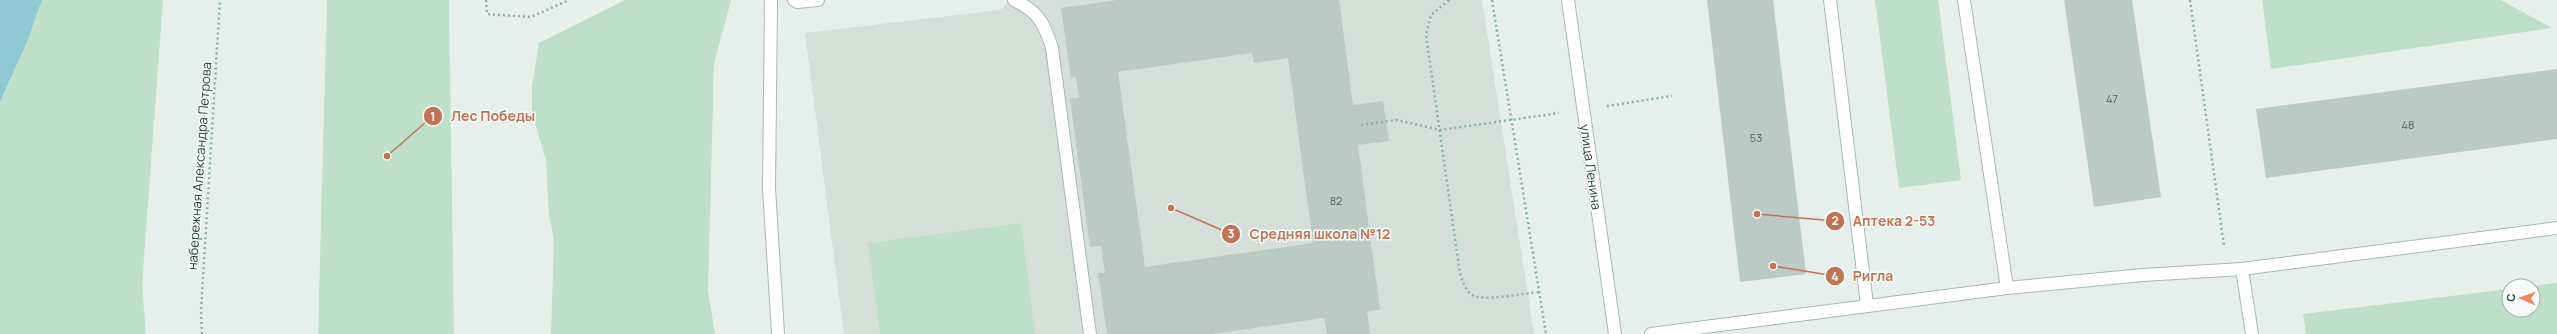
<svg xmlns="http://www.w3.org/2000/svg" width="2557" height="334" font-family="Manrope,sans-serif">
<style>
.built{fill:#d4dfda}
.green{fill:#bfe0c8}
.water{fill:#8ec9d4}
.building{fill:#bbcac4;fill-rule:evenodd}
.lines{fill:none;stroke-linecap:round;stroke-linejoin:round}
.lane-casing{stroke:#a8b8b2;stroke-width:14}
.secondary-casing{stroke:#a4bbb3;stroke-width:14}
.path{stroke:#86b3a5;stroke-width:2.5;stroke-dasharray:2 3;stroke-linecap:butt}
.lane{stroke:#fff;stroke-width:12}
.secondary{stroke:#fff;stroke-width:12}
.labels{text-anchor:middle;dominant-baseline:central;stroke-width:3;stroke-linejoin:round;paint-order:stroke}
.number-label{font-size:11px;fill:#4a645c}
.street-label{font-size:13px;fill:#24423a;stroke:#f7fbf9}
.leader{fill:none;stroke:#c07456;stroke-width:1.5}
.callout-dot{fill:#c07456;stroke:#f7fbf9;stroke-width:1.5}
.mark-label{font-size:12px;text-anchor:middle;font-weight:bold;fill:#fff}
.callout-label{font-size:14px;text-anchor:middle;font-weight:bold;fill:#c07456;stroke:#f7fbf9;stroke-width:3;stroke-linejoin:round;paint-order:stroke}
</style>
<rect width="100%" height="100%" fill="#e6efeb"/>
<polygon class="built" points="1010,0 1482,0 1534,334 844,334 805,33 1000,10"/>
<g class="green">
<polygon points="42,0 163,0 142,285 146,334 0,334 0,102 27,42"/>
<polygon points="327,0 449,0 454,334 318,334"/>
<polygon points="625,0 731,0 714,64 708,291 715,334 551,334 554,240 549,215 546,161 532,112 532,86 539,43"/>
<polygon points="1875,0 1938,0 1961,180 1899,188"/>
<polygon points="2262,0 2501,0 2552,28 2271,69"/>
<polygon points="1021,223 1035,334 880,334 868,243"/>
<polygon points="2557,283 2557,334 2306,334 2303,314 2509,289 2509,310 2533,310 2533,286 2530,286"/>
</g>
<polygon class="water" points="0,0 42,0 27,42 0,102"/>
<g class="building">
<path d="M1117 0H1339L1353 105 1383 101 1389 141 1358 145 1380 310 1367 312 1370 334H1327L1324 318 1212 334H1107L1098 273H1105L1101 246 1090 247 1070 99 1079 98 1076 77 1071 78 1061 8ZM1252 53 1254 63 1288 58 1313 243 1145 267 1118 72Z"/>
<polygon points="1707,0 1773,0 1806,274 1740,282"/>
<polygon points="2064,0 2132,0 2161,197 2094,207"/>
<polygon points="2557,69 2557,139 2266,178 2256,109"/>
</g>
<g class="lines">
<g class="lane-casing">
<g id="lane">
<polyline points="771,0 769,188 778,334"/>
<polyline points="794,0 797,2 818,0"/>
<path d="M1014 0C1038 12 1044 22 1052 48L1090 334"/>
<polyline points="1830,0 1867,305"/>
<polyline points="1964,0 2007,288"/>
<polyline points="2242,269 2252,334"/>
<polyline points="1651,334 2007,288 2143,275 2242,269 2557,228"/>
</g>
</g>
<g class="secondary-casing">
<polyline id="secondary" points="1568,0 1615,334"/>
</g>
<g class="path">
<polyline points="486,0 487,14 531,17 569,0"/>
<path d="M1449 0 1431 15 1426 35 1460 274C1463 282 1465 290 1472 295 1482 302 1526 293 1539 292"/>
<polyline points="1492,0 1546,334"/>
<polyline points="2190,0 2224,246"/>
<polyline points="1607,106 1672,96"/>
<polyline points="1361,125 1397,120 1440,130 1559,113"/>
<polyline points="202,334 201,310 220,0"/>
</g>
<use href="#lane" class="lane"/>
<use href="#secondary" class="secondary"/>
</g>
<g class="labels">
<g class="number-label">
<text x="2112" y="98">47</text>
<text x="2408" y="124">48</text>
<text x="1756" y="137">53</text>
<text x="1336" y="200">82</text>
</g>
<g class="street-label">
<text transform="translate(199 166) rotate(-86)">набережная Александра Петрова</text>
<text transform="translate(1591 167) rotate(82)">улица Ленина</text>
</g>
</g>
<path class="leader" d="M387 156L433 116M1757 214L1835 221M1171 208L1231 234M1773 266L1835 276"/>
<g class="callout-dot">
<circle cx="387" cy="156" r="4"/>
<circle cx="1757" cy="214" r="4"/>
<circle cx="1171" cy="208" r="4"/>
<circle cx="1773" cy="266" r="4"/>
<circle cx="433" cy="116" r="10"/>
<circle cx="1835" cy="221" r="10"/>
<circle cx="1231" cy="234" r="10"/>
<circle cx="1835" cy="276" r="10"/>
</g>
<g class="mark-label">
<text x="433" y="121">1</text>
<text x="1835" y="225">2</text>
<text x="1231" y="238">3</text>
<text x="1835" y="281">4</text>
</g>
<g class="callout-label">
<text x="493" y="121">Лес Победы</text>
<text x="1894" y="226">Аптека 2-53</text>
<text x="1320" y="239">Средняя школа №12</text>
<text x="1873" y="281">Ригла</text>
</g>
<g transform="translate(2521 298) rotate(272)"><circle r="19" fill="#f7fbf9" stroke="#a3b1ad"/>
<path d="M0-3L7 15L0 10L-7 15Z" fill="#f4845f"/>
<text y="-6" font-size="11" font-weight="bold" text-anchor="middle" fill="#24423a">С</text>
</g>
</svg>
